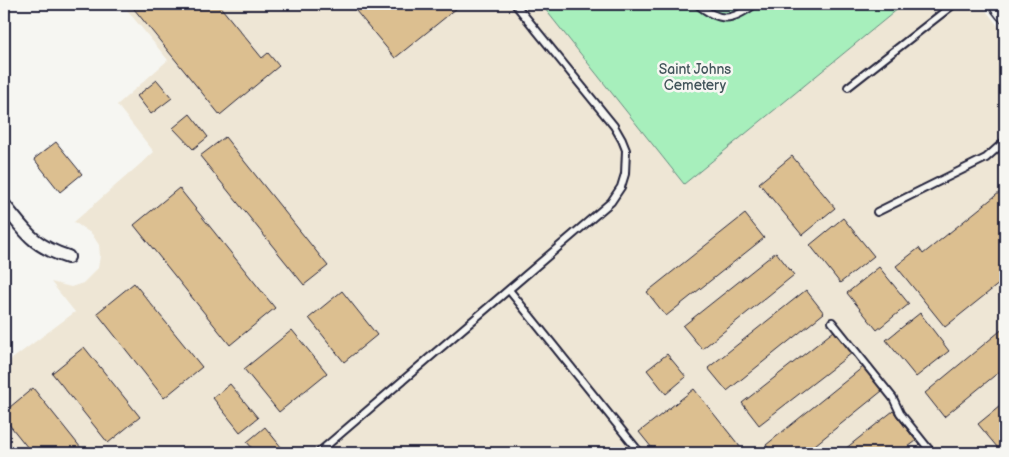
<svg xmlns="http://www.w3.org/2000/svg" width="1009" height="457" font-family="'Balsamiq Sans',sans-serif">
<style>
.built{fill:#eee6d5}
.green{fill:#a7efbc;stroke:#64887c}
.building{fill:#dcbf90;stroke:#22223b}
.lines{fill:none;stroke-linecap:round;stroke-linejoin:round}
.lane-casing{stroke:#22223b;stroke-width:10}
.street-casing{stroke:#22223b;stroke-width:16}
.secondary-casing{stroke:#22223b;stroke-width:21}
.lane{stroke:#f6f6f2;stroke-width:6}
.street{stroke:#f6f6f2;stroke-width:12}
.secondary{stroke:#f6f6f2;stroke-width:18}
.labels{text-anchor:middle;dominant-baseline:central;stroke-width:5;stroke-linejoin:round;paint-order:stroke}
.park-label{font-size:14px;fill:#43555b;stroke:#f6f6f2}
</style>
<rect width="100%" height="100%" fill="#f6f6f2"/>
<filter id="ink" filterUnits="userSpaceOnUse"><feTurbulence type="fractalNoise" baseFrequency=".02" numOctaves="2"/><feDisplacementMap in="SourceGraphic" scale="10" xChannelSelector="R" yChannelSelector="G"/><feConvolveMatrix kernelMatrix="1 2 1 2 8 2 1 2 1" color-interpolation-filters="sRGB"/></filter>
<g filter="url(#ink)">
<polygon class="built" points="122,4 541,4 684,184 904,4 981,4 1005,35 1005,453 4,453 4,365 75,312 51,282 71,287 83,283 98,268 100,256 99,245 92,234 74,222 154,152 117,105 168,60"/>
<polygon class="green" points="541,4 904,4 684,184"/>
<g class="building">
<polygon points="130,4 218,4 262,58 268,53 279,66 220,115"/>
<polygon points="353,4 462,4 395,58 351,5"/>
<polygon points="157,80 172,98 151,114 137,96"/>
<polygon points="190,114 208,137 193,149 173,128"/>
<polygon points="225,137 328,266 304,285 200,156"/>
<polygon points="56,142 82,174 60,192 34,159"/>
<polygon points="792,156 835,208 802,235 759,183"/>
<polygon points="179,188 275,308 230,345 134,225"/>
<polygon points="1005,188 1005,279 945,327 896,266 919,248 923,254"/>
<polygon points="745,214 764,238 666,316 647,292"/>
<polygon points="843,218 874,256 840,283 810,245"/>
<polygon points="776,252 794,275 702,349 683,326"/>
<polygon points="879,267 909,304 877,330 847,293"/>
<polygon points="134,283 202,367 164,398 97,313"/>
<polygon points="806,290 824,313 727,391 708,368"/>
<polygon points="342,291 377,335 344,362 309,318"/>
<polygon points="920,313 949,351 916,377 886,340"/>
<polygon points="1005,327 1005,367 944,417 925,393"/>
<polygon points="292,330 327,373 279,412 244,369"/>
<polygon points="834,331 852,353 759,425 742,403"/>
<polygon points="84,347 140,417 108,443 52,373"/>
<polygon points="667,354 686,377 666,394 647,370"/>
<polygon points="863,367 882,391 805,453 772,453 766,445"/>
<polygon points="230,384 258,418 240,432 213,398"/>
<polygon points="33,388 85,453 32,453 4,418 4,412"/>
<polygon points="694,389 745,453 656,453 639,432"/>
<polygon points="1005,402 1005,450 1002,453 978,424"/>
<polygon points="893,411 916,441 900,453 840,453"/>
<polygon points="265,427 286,453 256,453 247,442"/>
</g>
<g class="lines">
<g class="lane-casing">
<g id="lane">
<path d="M697 4C720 23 732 21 755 4"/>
<polyline points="848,87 954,4"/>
<polyline points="877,212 986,158 1005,141"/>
<polyline points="509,290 640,453"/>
<polyline points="832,322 893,398 900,413 932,453"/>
<polyline points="318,453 611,202 621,187 625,174 626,150 622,140 614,126 515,4"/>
</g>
</g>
<g class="street-casing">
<path id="street" d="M4 205C26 232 33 246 68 257"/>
</g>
<g class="secondary-casing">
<polyline id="secondary" points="998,4 1005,13"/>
</g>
<use href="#lane" class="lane"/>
<use href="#street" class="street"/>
<use href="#secondary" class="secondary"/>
</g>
</g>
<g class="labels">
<g class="park-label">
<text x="695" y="69">Saint Johns<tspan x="695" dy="16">Cemetery</tspan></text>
</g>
</g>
<rect width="1009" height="457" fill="none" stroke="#f6f6f2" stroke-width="20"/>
<rect x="10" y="10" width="989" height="437" fill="none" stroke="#22223b" stroke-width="2" filter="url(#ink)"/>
</svg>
